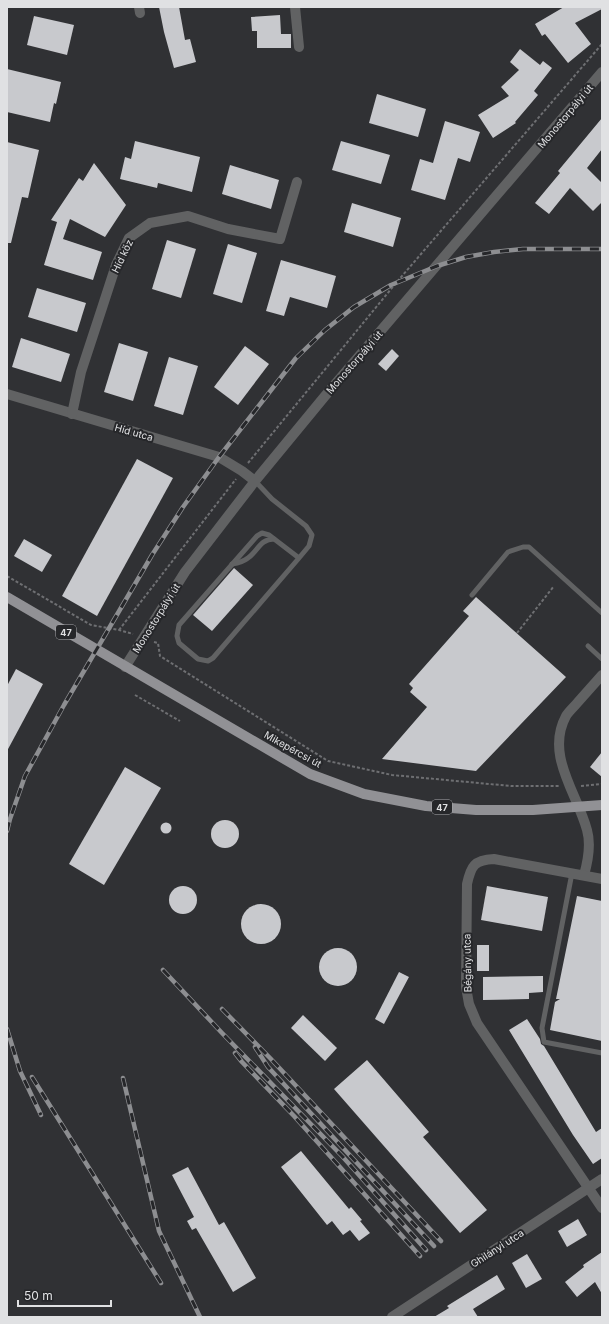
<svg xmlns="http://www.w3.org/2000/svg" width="609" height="1324" font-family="Inter,sans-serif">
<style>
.building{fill:#c8c9cd}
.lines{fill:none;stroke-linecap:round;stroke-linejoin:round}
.path{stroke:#6e6f72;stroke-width:2;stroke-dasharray:3 2;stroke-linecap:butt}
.service{stroke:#616263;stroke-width:5}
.minor{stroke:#616263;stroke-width:10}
.tertiary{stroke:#616263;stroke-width:10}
.primary{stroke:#919195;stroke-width:10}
.rail-casing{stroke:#8d8e91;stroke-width:4.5}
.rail{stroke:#26272a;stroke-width:3;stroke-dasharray:9;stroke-linecap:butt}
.labels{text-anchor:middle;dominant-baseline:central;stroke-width:4;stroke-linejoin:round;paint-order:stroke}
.shield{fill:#26272a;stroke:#a8a9ac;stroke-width:1}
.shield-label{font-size:9px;font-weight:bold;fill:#e0e1e3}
.street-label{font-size:10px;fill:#e0e1e3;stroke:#26272a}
</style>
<rect width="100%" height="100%" fill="#303134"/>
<g class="building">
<polygon points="159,7 179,7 185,40 190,39 196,62 174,68 164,32"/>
<polygon points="564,7 602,7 602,9 575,23 591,44 568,63 545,34 542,36 535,24"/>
<polygon points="280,15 281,34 291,34 291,48 257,48 257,31 252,31 251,17"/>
<polygon points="34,16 74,25 67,55 27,45"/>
<polygon points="520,49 540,65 543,61 552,68 534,91 538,95 515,122 516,123 493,138 478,115 509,96 501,87 519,70 510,62"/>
<polygon points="7,69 61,82 56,104 54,103 50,122 7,112"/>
<polygon points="377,94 426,109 418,137 369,123"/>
<polygon points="602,118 602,149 587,168 602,183 602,202 593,211 570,188 549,214 535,203 560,173 558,171"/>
<polygon points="445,121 480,132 470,162 458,158 445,200 411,190 420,159 433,163"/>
<polygon points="135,141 200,157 192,192 158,183 157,188 120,179 125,157 131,159"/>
<polygon points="341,141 390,155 381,184 332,170"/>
<polygon points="7,142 39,150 28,198 22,197 11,243 7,243"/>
<polygon points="94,163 126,205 105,237 70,219 63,239 102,252 93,280 44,265 57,222 51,220 79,178 83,181"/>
<polygon points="230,165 279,180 271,209 222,194"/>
<polygon points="352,203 401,218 393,247 344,232"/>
<polygon points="167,240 196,249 181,298 152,289"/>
<polygon points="228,244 257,253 242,303 213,294"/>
<polygon points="281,260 336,276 327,308 290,297 284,316 266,311"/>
<polygon points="37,288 86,303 77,332 28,317"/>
<polygon points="21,338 70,354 61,382 12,367"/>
<polygon points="119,343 148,352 133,401 104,392"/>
<polygon points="245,346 269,364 238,405 214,387"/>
<polygon points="392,349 399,356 386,371 378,364"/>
<polygon points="169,357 198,366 183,415 154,406"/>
<polygon points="137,459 173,478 97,616 62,596"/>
<polygon points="24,539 52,555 42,572 14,556"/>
<polygon points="234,568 253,585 212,631 193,615"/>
<polygon points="476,597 566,677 476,771 382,759 427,707 410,692 413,688 409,684 469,616 463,611"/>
<polygon points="16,669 43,684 7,751 7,686"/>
<polygon points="602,752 602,777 590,767"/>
<polygon points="125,767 161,788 104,885 69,864"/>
<circle cx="225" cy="834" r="14"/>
<circle cx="166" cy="828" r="5.5"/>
<polygon points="487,886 548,897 542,931 481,920"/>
<circle cx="183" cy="900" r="14"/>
<polygon points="577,896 602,901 602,1041 550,1030 555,1002 560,999 556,999"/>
<circle cx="261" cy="924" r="20"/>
<rect x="477" y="945" width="12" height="26"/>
<circle cx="338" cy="967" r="19"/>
<polygon points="399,972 409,977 384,1024 375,1019"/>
<polygon points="543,976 543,992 529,993 529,999 483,1000 483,977"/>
<polygon points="303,1015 337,1048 325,1061 291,1028"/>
<polygon points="527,1019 540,1039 541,1044 544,1046 596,1132 602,1128 602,1158 593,1164 573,1135 509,1030"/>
<polygon points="367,1060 429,1132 423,1137 487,1210 460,1233 334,1089"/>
<polygon points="301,1151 349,1209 351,1207 362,1220 360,1221 370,1233 359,1241 350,1230 343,1235 332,1221 327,1225 281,1167"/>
<polygon points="188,1167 219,1225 224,1222 256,1278 233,1292 196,1228 192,1230 187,1221 194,1217 172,1175"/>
<polygon points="578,1219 587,1235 567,1247 558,1231"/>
<polygon points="602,1252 602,1294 595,1282 577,1297 565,1282 584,1267 583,1265"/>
<polygon points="527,1254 542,1279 526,1288 512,1263"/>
<polygon points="497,1275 505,1289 473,1309 478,1317 434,1317 449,1308 447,1306"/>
</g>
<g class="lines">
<g class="path">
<polyline points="248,463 396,283 602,44"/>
<polyline points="7,576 91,625 119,630 133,634"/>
<polyline points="119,630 236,479"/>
<polyline points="517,633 554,586"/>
<polyline points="154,642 158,643 160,656 328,761 392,775 511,786 559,786"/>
<polyline points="135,695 180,721"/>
<polyline points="581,786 602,784"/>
</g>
<g class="service">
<polyline points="255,481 272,499 306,526 312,535 309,546 299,558 213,658 208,661 198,659 179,643 177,636 179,625 257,536 262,533 269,535 299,558"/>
<path d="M232 564C238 563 243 562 248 558 258 551 260 539 274 539"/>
<polyline points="472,595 508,552 523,547 529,547 602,613"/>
<polyline points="588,646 602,659"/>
<polyline points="572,873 542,1028 544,1042 602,1053"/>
</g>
<g class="minor">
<polyline points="139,7 140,13"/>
<polyline points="295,7 299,47"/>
<polyline points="7,394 219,457 242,471 255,481"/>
<polyline points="72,414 81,372 103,305 116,265 129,238 150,223 188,216 228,229 280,239 297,182"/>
<path d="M584 875C588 861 591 844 587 830 577 793 545 755 566 716 569 711 574 707 578 702 586 693 594 684 602 675"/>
<path d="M602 879 494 859C474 860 471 866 467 884L466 987 469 1004 477 1023 602 1208"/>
<polyline points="392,1317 602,1179"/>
</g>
<polyline class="tertiary" points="125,667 185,572 255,481 325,396 602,72"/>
<polyline class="primary" points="7,597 310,774 364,794 426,806 476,810 533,810 602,805"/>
<g class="rail-casing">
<g id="rail">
<polyline points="7,831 10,819 25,776 64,705 152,555 183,507 219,457 296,358 325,330 354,307 391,285 437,266 466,257 494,252 523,249 602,249"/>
<polyline points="163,970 222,1033 342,1156 426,1250"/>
<polyline points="222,1009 270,1058 441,1241"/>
<polyline points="7,1029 20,1071 41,1115"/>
<polyline points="255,1047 268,1067 434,1246"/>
<polyline points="235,1053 242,1062 294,1116 420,1256"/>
<polyline points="32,1077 161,1283"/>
<polyline points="123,1078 159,1231 200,1317"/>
</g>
</g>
<use href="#rail" class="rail"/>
</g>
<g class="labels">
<g class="shield">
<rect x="56" y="625" width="20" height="14" rx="3"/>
<rect x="432" y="800" width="20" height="14" rx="3"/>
</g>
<g class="shield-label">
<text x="66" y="632">47</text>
<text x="442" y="807">47</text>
</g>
<g class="street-label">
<text transform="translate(565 116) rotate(-50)">Monostorpályi út</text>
<text transform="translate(122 256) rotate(-64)">Híd köz</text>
<text transform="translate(354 362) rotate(-49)">Monostorpályi út</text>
<text transform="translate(134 432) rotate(16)">Híd utca</text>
<text transform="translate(156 618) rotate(-58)">Monostorpályi út</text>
<text transform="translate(293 749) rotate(29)">Mikepércsi út</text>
<text transform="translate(467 963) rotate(-91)">Bégány utca</text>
<text transform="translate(497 1248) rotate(-33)">Ghilányi utca</text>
</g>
</g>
<rect width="609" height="1324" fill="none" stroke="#e0e1e3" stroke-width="16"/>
<path d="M18 1300v6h93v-6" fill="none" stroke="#e0e1e3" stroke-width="2"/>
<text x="24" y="1300" font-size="12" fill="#e0e1e3" stroke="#26272a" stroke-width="3" paint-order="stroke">50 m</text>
</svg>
